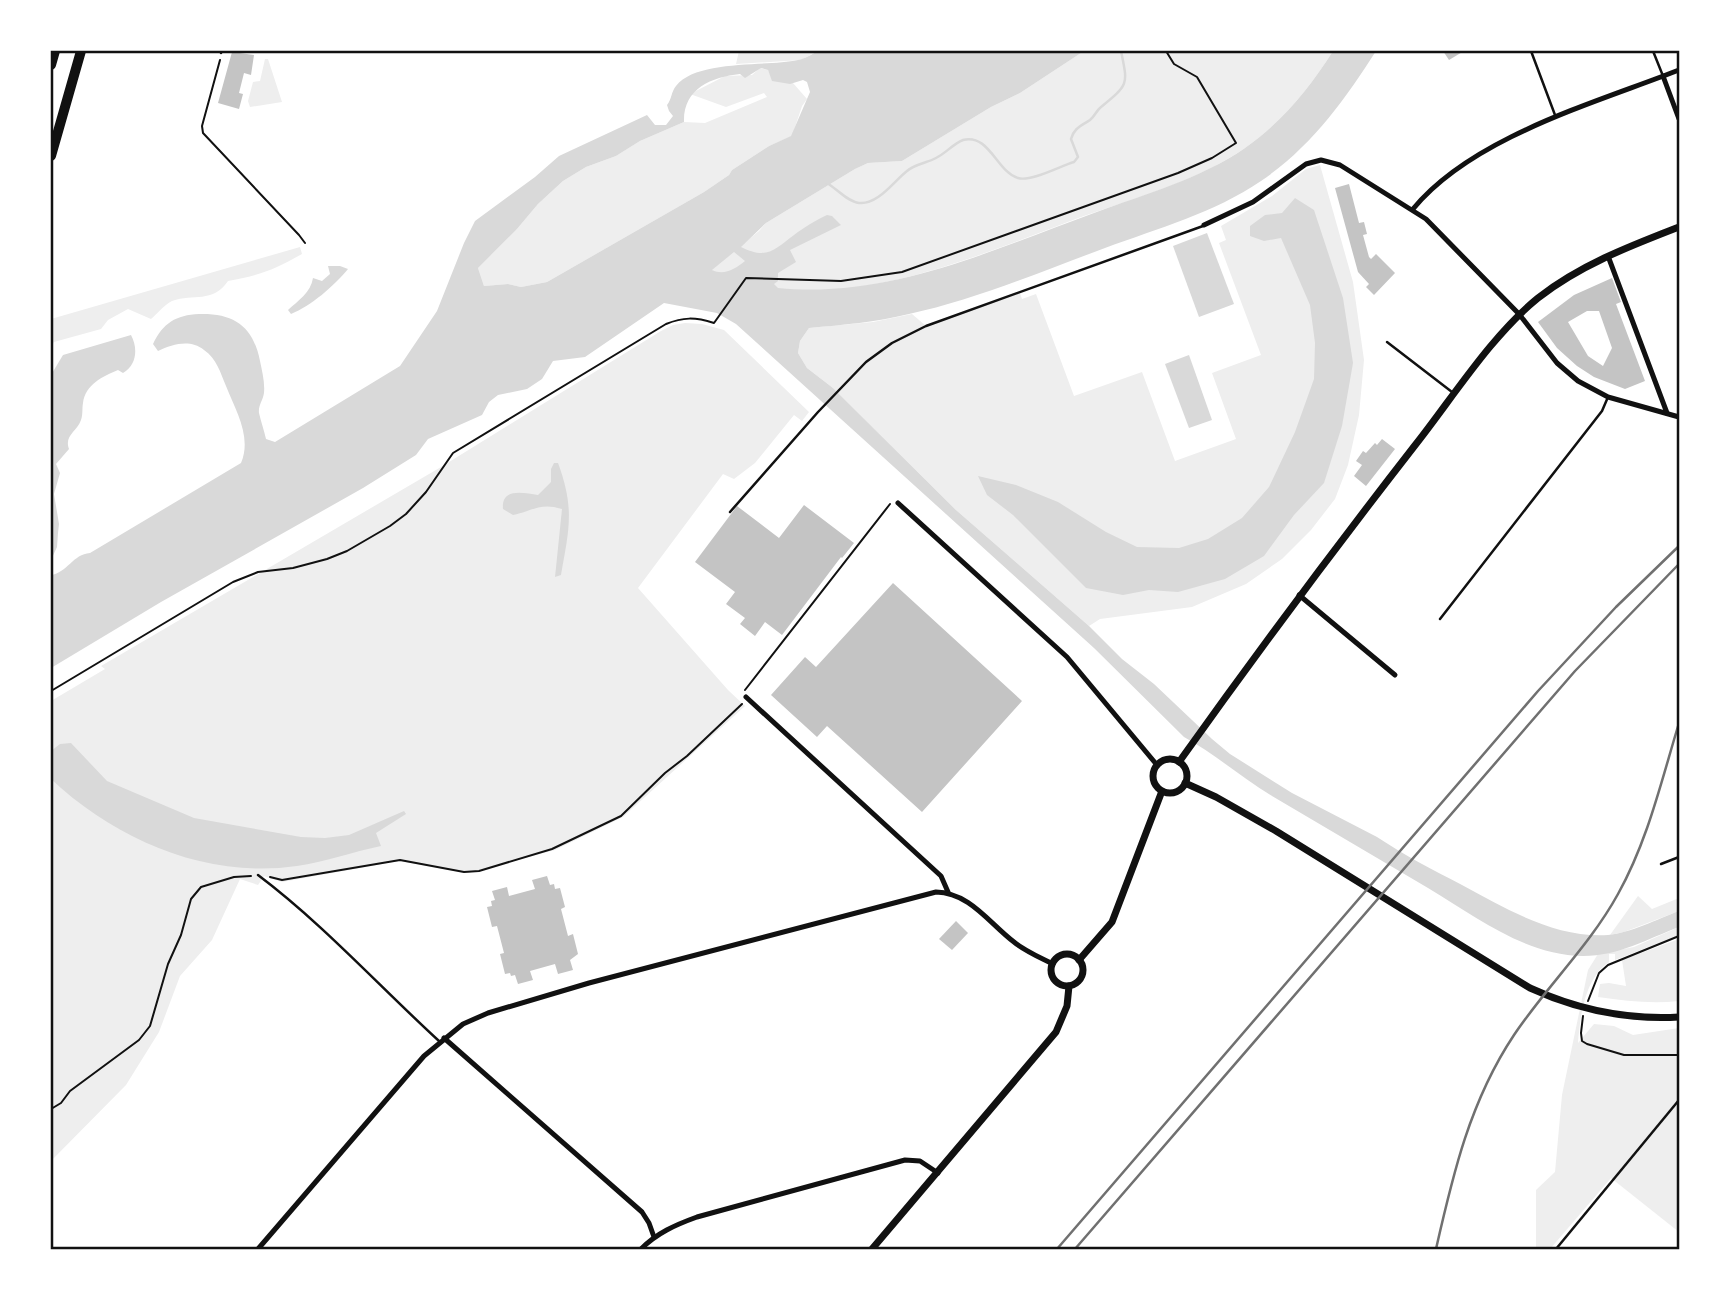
<svg xmlns="http://www.w3.org/2000/svg" width="1730" height="1300" font-family="Overpass,sans-serif">
<style>
.green{fill:#eee}
.water{fill:#d9d9d9;fill-rule:evenodd}
.lines{fill:none;stroke-linecap:round;stroke-linejoin:round}
.stream{stroke:#d9d9d9;stroke-width:2.5}
.building{fill:#c4c4c4;fill-rule:evenodd}
.path{stroke:#111;stroke-width:2}
.service{stroke:#111;stroke-width:2.5}
.minor{stroke:#111;stroke-width:5}
.tertiary{stroke:#111;stroke-width:7}
.motorway{stroke:#111;stroke-width:10}
.rail{stroke:#707070;stroke-width:2.5}
.neatline{fill:none;stroke:#111;stroke-width:2.5}
</style>
<rect width="100%" height="100%" fill="#fff"/>
<g class="green">
<polygon points="739,51 818,51 801,60 736,64"/>
<path d="M1084 51H1333C1309 89 1282 122 1245 148 1197 181 1138 197 1084 216 975 256 825 326 711 270L759 231 766 223 855 169 868 163 902 161 991 107 1020 93Z"/>
<polygon points="265,59 268,59 282,102 250,107 248,101 253,82 260,81"/>
<polygon points="760,68 768,70 771,76 793,83 807,99 802,106 792,136 769,146 732,170 729,175 704,192 547,282 521,287 508,284 484,286 478,268 517,229 538,204 563,181 586,167 616,156 640,141 684,122 705,123 767,97 764,93 726,107 690,94 725,76 752,75"/>
<polygon points="1320,165 1353,282 1364,360 1359,415 1348,465 1335,499 1311,530 1282,559 1246,584 1192,607 1100,619 1089,626 956,510 833,388 807,368 798,353 800,341 809,328 873,322 912,314 926,326 1020,293 1022,299 1036,294 1074,396 1142,372 1175,461 1236,439 1212,373 1261,355 1219,243 1226,240 1221,226 1272,196 1306,169"/>
<path d="M300 247 302 254C274 270 260 275 228 281 212 304 194 293 172 301 165 304 157 314 151 319L128 309 108 320 101 329 54 342 51 347V319Z"/>
<polygon points="685,323 702,324 724,330 809,412 802,421 794,415 755,463 734,479 723,474 638,588 728,690 745,706 623,817 555,850 468,873 399,861 282,882 264,876 258,885 240,879 212,940 180,976 159,1032 126,1085 51,1161 51,701 105,669 101,666 441,467 661,331 673,325"/>
<polygon points="1638,896 1652,909 1679,898 1679,911 1624,932 1610,935"/>
<path d="M1679 927V935L1623 957 1615 960V954H1609V962C1585 978 1580 1016 1578 1043L1594 1024 1614 1026 1633 1035 1679 1028V1232L1611 1178 1550 1249H1536V1190L1555 1172 1562 1095 1588 970 1598 954 1634 947Z"/>
<path d="M1679 939V1001C1652 1004 1626 1001 1598 997L1600 984 1609 983 1626 986 1622 960Z"/>
</g>
<g class="water">
<path d="M818 51H1084L1020 93 991 107 902 161 868 163 855 169 766 223 741 247C767 260 774 250 794 235 803 228 816 220 827 215L832 216 841 225 790 250 796 262 778 273V281L774 284 778 288C889 299 992 250 1094 213 1145 194 1200 179 1245 148 1282 122 1309 89 1333 51H1376C1344 101 1311 147 1261 181 1214 213 1159 228 1105 248 1043 271 974 300 909 314 876 322 843 325 809 328L800 341 798 353 807 368 833 388 956 510 1089 626 1122 659 1154 684 1212 739 1230 754 1292 793 1377 837C1404 855 1433 870 1462 885 1507 909 1554 938 1608 935 1630 933 1658 919 1679 911V927C1647 939 1619 956 1583 956 1525 955 1476 917 1428 888 1376 857 1324 827 1272 796 1242 778 1215 754 1184 737L1094 648 736 324 717 313 664 303 585 357 553 361 542 379 527 389 498 395 489 402 482 415 428 439 416 455 363 488 161 602 51 668V575C67 573 73 554 90 553L241 463C252 437 236 411 226 386 220 372 217 359 204 350 190 339 173 344 158 351L153 344C163 323 176 315 199 314 234 313 253 326 260 361 262 371 265 382 264 393 263 400 258 406 259 413 261 422 264 430 266 439L275 442 400 366 437 311 464 243 475 221 535 177 559 156 647 115 655 125H666L673 116 669 111 667 105C672 99 671 92 676 86 697 59 767 67 798 60 805 59 812 54 818 51ZM761 68 768 70 772 81 790 84 803 80 807 82 810 92 791 136 769 146 732 170 729 175 704 192 547 282 521 287 508 284 484 286 478 268 517 229 538 204 563 181 586 167 616 156 640 141 684 122C683 89 711 77 740 74L745 78ZM734 252 745 261C735 269 724 276 712 270Z"/>
<polygon points="1295,198 1314,210 1343,298 1353,363 1342,426 1324,483 1294,515 1264,556 1225,579 1178,592 1149,590 1123,595 1086,588 1013,515 987,495 978,476 1016,485 1058,502 1106,532 1137,547 1179,548 1208,539 1242,518 1269,487 1295,432 1314,379 1315,343 1310,305 1281,238 1264,241 1250,236 1250,226 1265,215 1282,213"/>
<polygon points="1207,233 1234,304 1199,317 1173,246"/>
<path d="M328 266H340L348 269C334 286 311 306 291 314L288 310C298 301 311 292 313 278L322 281 330 274Z"/>
<path d="M131 335C138 348 137 365 123 373L118 370C103 376 85 385 83 403 82 408 83 415 81 420 77 432 64 435 69 449L56 464 60 473 54 494 59 524 58 533 57 547 51 560V375L63 355Z"/>
<polygon points="1189,355 1212,420 1189,428 1165,364"/>
<path d="M554 463H558C575 509 569 529 561 575L555 577 562 509C540 502 533 511 513 515L503 509C501 487 524 493 538 495L551 482V469Z"/>
<path d="M71 743 107 781 194 818 301 837 325 838 349 835 404 811 406 814 376 833 381 846C352 852 325 862 297 866 206 879 116 840 51 779V751L60 744Z"/>
</g>
<g class="lines">
<path class="stream" d="M827 183C837 189 848 202 859 203 878 205 894 181 907 171 915 164 927 163 936 158 946 153 953 144 963 140 989 133 997 172 1018 178 1031 182 1060 166 1074 162L1078 157 1071 139C1074 128 1081 126 1090 120 1095 116 1096 111 1101 107 1129 84 1128 85 1121 51"/>
</g>
<g class="building">
<polygon points="1443,51 1464,51 1449,60"/>
<polygon points="232,52 254,55 251,75 244,73 239,93 243,94 239,109 218,103"/>
<polygon points="1349,184 1359,223 1364,222 1367,234 1363,235 1369,257 1371,259 1376,254 1395,273 1374,295 1366,287 1369,284 1358,272 1335,188"/>
<path d="M1612 278 1621 302 1616 304 1645 381 1625 389 1594 377 1577 366 1557 348 1538 322 1574 295ZM1587 311H1599L1612 348 1603 366 1588 356 1568 322Z"/>
<polygon points="1382,439 1395,449 1366,486 1354,476 1362,465 1356,461 1363,451 1366,453 1375,443 1377,445"/>
<polygon points="804,505 854,543 842,558 841,557 782,635 765,622 755,636 740,624 745,618 726,604 735,592 695,562 737,506 779,538"/>
<polygon points="893,583 1022,701 922,812 827,726 817,737 771,695 805,657 816,667"/>
<polygon points="547,876 550,885 554,884 555,889 560,888 565,907 561,909 568,936 573,934 578,954 570,960 573,970 558,974 555,964 530,971 533,980 518,984 515,975 511,976 510,973 505,974 500,954 504,953 497,926 492,927 487,907 492,906 491,901 495,900 492,891 507,887 509,896 535,889 532,880"/>
<polygon points="956,921 968,933 952,950 939,939"/>
</g>
<g class="lines">
<g class="path">
<polyline points="220,60 202,126 203,133 299,235 305,243"/>
<polyline points="745,690 890,504"/>
<path d="M51 691 233 582 258 572 293 568 327 559 347 551 390 526 406 514 426 492 453 453 666 324C683 317 695 317 714 323L746 278 841 281 902 272 1178 173 1212 158 1236 143 1197 77 1174 64 1166 51"/>
<polyline points="270,877 282,880 400,860 464,872 479,871 552,849 621,816 665,773 687,756 742,704"/>
<polyline points="1588,1001 1599,973 1608,965 1679,936"/>
<polyline points="1583,1016 1581,1033 1582,1041 1587,1044 1624,1055 1679,1055"/>
<polyline points="51,1109 61,1103 70,1091 139,1040 150,1026 168,964 181,935 191,899 201,887 234,877 251,876"/>
</g>
<g class="service">
<polyline points="1531,51 1555,115"/>
<polyline points="1653,51 1663,76"/>
<polyline points="221,53 222,51"/>
<polyline points="1387,342 1452,392"/>
<polyline points="730,512 818,412 866,362 892,343 926,326 1203,226"/>
<polyline points="1440,619 1602,411 1608,397"/>
<polyline points="1661,864 1679,857"/>
<path d="M258 875C323 924 379 986 439 1041"/>
<polyline points="1556,1249 1679,1100"/>
</g>
<g class="minor">
<polyline points="1663,76 1679,119"/>
<path d="M1413 209C1472 137 1595 103 1679 70"/>
<polyline points="1204,225 1253,202 1306,164 1321,160 1340,165 1426,219 1519,314 1557,363 1578,381 1608,397 1679,417"/>
<polyline points="1608,256 1667,413"/>
<polyline points="898,503 1067,657 1157,765"/>
<polyline points="1299,595 1395,675"/>
<polyline points="746,697 941,876 948,892"/>
<polyline points="444,1038 642,1212 649,1223 654,1237"/>
<path d="M258 1249 424 1056 463 1024 488 1013 589 983 936 892C970 893 988 922 1014 942 1025 951 1039 957 1053 964"/>
<path d="M641 1249C657 1233 675 1225 697 1217L905 1160 920 1161 938 1173"/>
</g>
<g class="tertiary">
<circle cx="1170" cy="776" r="17"/>
<path d="M1179 762C1256 654 1335 548 1416 444 1453 397 1492 335 1538 298 1580 265 1630 246 1679 227"/>
<path d="M1185 783 1216 797 1276 831 1530 988C1578 1010 1627 1020 1679 1017"/>
<circle cx="1067" cy="970" r="16"/>
<polyline points="1079,960 1112,922 1162,791"/>
<polyline points="872,1249 1056,1032 1067,1006 1069,986"/>
</g>
<g class="motorway">
<polyline points="51,65 55,51"/>
<polyline points="51,156 81,51"/>
</g>
<g class="rail">
<polyline points="1057,1249 1538,691 1616,607 1679,546"/>
<polyline points="1075,1249 1575,671 1679,564"/>
<path d="M1436 1249C1453 1174 1470 1101 1514 1035 1547 986 1590 945 1618 894 1648 840 1661 782 1679 723"/>
</g>
</g>
<rect width="1730" height="1300" fill="none" stroke="#ffffff" stroke-width="105"/>
<rect x="52" y="52" width="1626" height="1196" class="neatline"/>
</svg>
